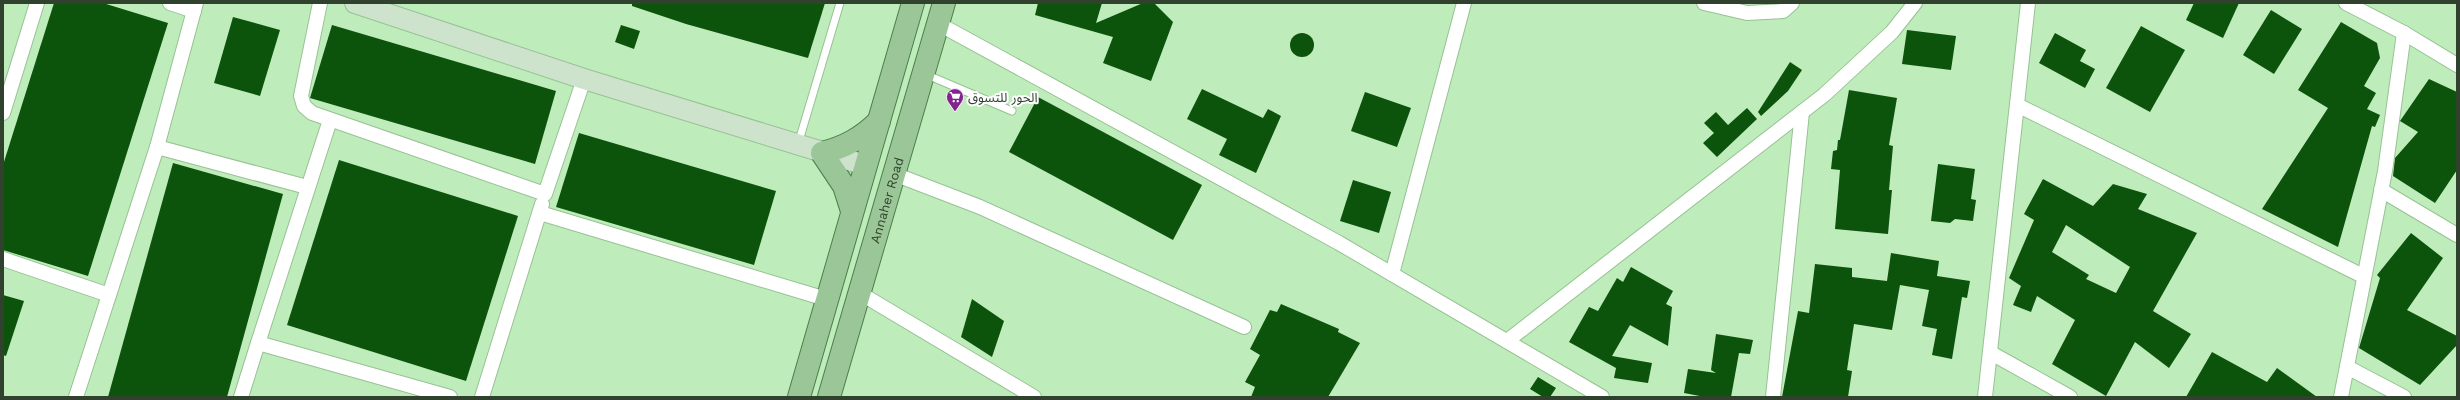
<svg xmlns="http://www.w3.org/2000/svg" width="2460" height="400" font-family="'Work Sans','Noto Sans Arabic',sans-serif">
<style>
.building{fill:#0c530c;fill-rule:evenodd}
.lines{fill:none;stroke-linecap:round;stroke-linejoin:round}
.lane-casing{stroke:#97c294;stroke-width:9}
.street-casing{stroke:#97c294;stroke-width:16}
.secondary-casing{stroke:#97c294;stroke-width:22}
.primary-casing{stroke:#4a8047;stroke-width:24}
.lane{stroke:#fff;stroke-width:7}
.street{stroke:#fff;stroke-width:14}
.secondary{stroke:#cde3cc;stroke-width:20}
.primary{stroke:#9bc798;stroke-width:22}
.labels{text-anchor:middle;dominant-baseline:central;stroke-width:4;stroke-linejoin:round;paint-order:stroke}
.poi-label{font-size:13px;fill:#30422e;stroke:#fefefe;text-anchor:start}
.street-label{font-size:13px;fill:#30422e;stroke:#fefefe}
</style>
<rect width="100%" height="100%" fill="#bfecbb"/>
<g class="building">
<polygon points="54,3 103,3 168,23 88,276 3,250 3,165"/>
<polygon points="632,3 825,3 808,58 686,24 632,6"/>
<polygon points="1038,3 1102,3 1096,23 1143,3 1154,3 1173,22 1151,81 1103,63 1113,37 1035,15"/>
<polygon points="2194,3 2239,3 2223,38 2186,20"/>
<polygon points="2271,10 2302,29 2274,74 2243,55"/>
<polygon points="233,17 280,30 260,96 214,83"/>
<polygon points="2341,22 2377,43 2380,58 2364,86 2376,93 2367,109 2380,115 2375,127 2372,126 2338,247 2262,209 2328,108 2298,90"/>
<polygon points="332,25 556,91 535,164 310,98"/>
<polygon points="621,25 640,31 634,49 615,42"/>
<polygon points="2141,26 2185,50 2150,112 2106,88"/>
<polygon points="1907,30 1956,36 1951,70 1902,64"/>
<circle cx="1302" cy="45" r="12"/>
<polygon points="2055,33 2086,50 2080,61 2095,69 2085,88 2039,63"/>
<polygon points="1790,62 1802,70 1788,91 1761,116 1758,112"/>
<polygon points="2429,79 2457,92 2457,170 2435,203 2393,176 2395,158 2418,132 2400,121"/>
<polygon points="1202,89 1263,118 1268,109 1281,116 1256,173 1219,155 1227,139 1187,119"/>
<polygon points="1849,90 1897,98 1889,145 1893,146 1889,190 1892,190 1888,234 1835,229 1840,170 1831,169 1833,151 1837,150 1838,140 1840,140"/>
<polygon points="1365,92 1411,108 1397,147 1351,131"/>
<polygon points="1038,97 1202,185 1173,240 1009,152"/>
<polygon points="1747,108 1757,119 1717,157 1703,143 1714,133 1704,123 1716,112 1728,125"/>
<polygon points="579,133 776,191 754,265 556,207"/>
<polygon points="339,160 518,216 466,381 287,325"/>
<polygon points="173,163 283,194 227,397 108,397"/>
<polygon points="1938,164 1975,169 1971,199 1976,200 1973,221 1955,219 1950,223 1931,221"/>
<path d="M2043 179 2093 206 2113 184 2147 194 2138 209 2197 233 2153 311 2191 334 2169 368 2135 342 2106 396 2052 364 2075 320 2037 296 2031 312 2013 305 2021 286 2009 278 2034 220 2024 214ZM2066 225 2130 267 2116 293 2086 279 2089 275 2052 252Z"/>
<polygon points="1353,180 1391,192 1379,233 1340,221"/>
<polygon points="2411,233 2443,258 2407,310 2457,336 2457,345 2420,385 2359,348 2380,278 2377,275"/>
<polygon points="1891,253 1939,261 1937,276 1970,281 1967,298 1962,297 1952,359 1932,355 1937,329 1922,326 1929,290 1900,285 1892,330 1854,324 1847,370 1852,371 1848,397 1782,397 1798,311 1809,313 1815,264 1852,268 1852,277 1887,281"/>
<polygon points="1631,267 1673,291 1666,304 1672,307 1668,346 1630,325 1612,356 1652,363 1648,383 1614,378 1616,368 1569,342 1589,307 1598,311 1617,278 1623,282"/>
<polygon points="3,295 24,301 6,356 3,355"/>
<polygon points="972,299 1004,321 992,357 961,337"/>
<polygon points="1281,304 1339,329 1338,332 1360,343 1328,397 1251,397 1255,387 1245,382 1260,355 1250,349 1270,310 1277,312"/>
<polygon points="1716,334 1753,340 1750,354 1739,353 1731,397 1705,397 1684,393 1688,369 1716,373 1711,370"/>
<polygon points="2212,352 2267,382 2277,368 2317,397 2186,397"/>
<polygon points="1538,377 1556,388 1550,397 1543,397 1530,389"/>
</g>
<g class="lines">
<g class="lane-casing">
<g id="lane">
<polyline points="925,74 1012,111"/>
<polyline points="798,144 840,3"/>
</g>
</g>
<g class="street-casing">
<g id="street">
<polyline points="170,3 194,11"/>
<polyline points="320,3 301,96 304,106 312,113 545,194 584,79"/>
<polyline points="1704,3 1747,13 1783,11 1792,3"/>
<polyline points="2346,3 2404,33 2457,65"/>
<polyline points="937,23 1339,243 1602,397"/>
<polyline points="2017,105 2363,276"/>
<polyline points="3,113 37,3"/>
<polyline points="330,120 258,343 450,397"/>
<polyline points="157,147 307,187"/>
<polyline points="894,174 980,207 1244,327"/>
<polyline points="2381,190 2457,235"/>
<polyline points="540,213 826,299"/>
<polyline points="3,259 109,295"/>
<polyline points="1392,274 1464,3"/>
<polyline points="858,292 1034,397"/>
<polyline points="1507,341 1824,95 1892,32 1915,3"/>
<polyline points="1991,353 2070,397"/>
<polyline points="2347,367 2404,397"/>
<polyline points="76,397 157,147 196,3"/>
<polyline points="241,397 258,343"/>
<polyline points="482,397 542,204"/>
<polyline points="1773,397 1802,112"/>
<polyline points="1985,397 2028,3"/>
<polyline points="2341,397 2385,171 2404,33"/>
</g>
</g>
<g class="secondary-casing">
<polyline id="secondary" points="355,3 584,79 865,165"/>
</g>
<g class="primary-casing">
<g id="primary">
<path d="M852 211 844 186 822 153C845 147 862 138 879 121"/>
<polyline points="799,397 913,3"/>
<path id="s1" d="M829 397 944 3"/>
</g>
</g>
<use href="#lane" class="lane"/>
<use href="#street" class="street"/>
<use href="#secondary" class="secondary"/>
<use href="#primary" class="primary"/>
</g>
<defs>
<g id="supermarket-pin" transform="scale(0.9)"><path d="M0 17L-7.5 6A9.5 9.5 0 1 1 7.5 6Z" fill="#82238e" stroke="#fefefe"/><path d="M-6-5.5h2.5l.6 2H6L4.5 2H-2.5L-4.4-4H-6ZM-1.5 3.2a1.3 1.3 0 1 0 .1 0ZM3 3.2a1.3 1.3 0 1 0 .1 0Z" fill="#fff"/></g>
</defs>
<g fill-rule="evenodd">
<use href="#supermarket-pin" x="955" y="97"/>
</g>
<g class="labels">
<g class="poi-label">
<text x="968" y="97">الحور للتسوق</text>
</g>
<g class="street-label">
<text stroke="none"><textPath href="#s1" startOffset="205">Annaher Road</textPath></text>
</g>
</g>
<rect width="2460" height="400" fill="none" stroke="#30422e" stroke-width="8"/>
</svg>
